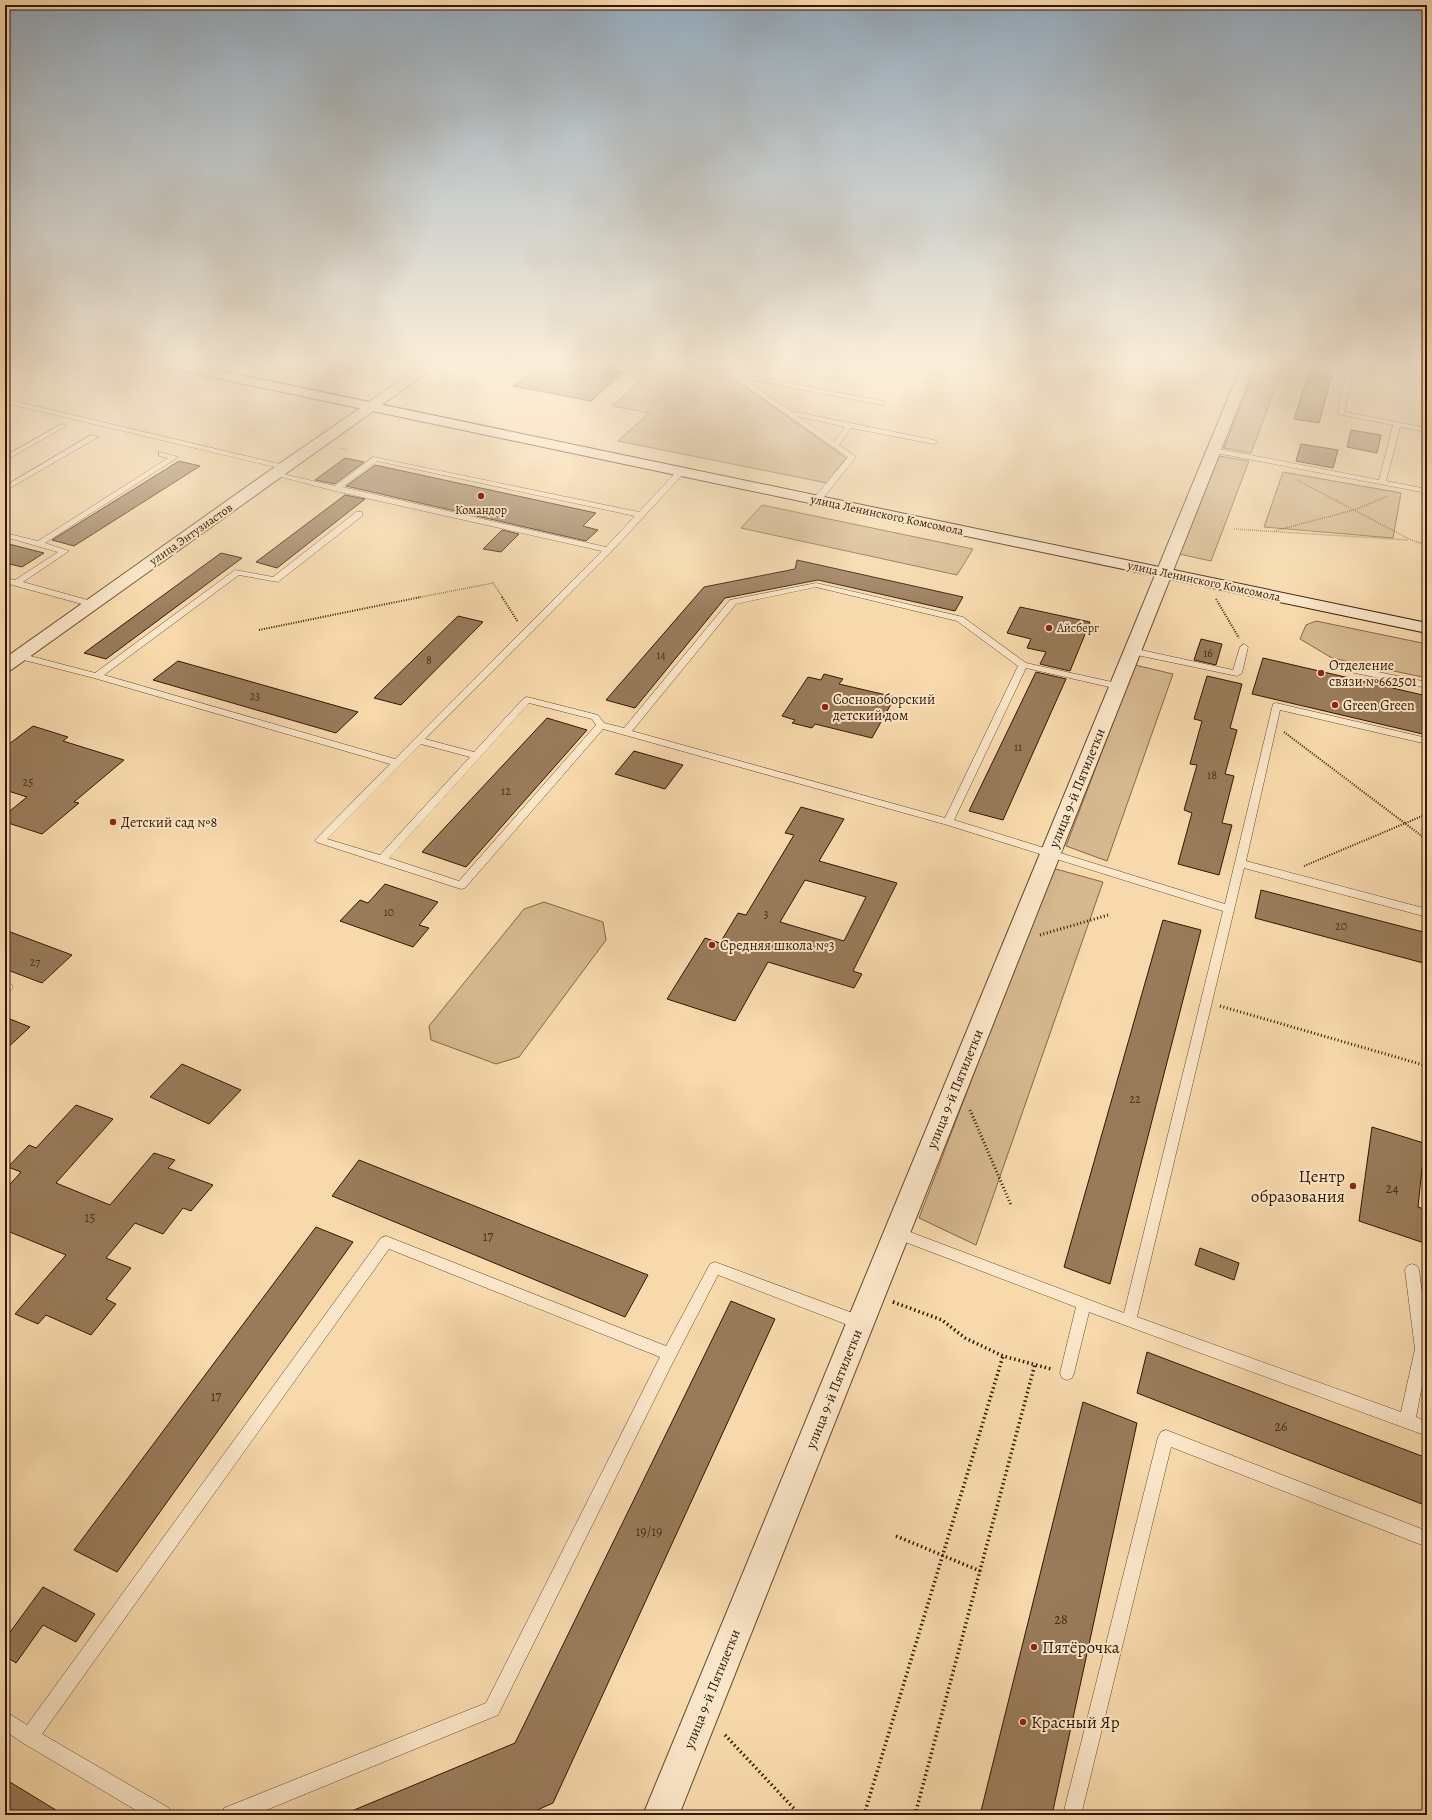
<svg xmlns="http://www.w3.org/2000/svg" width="1432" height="1820" font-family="Alegreya,serif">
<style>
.green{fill:#d6b88e;stroke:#846748}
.building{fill:#997b5a;stroke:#331602;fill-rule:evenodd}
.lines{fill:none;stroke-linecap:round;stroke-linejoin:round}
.service-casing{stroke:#64472c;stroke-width:1}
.tertiary-casing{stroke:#64472c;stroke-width:2}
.secondary-casing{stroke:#331602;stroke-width:2}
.path-far3{stroke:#331602;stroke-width:1.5;stroke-dasharray:0.5 1.5;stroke-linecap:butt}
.path-far2{stroke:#331602;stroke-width:2;stroke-dasharray:1 1.5;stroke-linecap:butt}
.path-far1{stroke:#331602;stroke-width:3;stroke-dasharray:1 2.5;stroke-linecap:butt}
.path{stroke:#331602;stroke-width:3.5;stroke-dasharray:1.5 3;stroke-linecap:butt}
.service{fill:#fae6c8;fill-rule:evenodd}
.tertiary{fill:#fae6c8;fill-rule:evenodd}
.secondary{fill:#fae6c8;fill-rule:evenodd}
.poi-dot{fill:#8f2418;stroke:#fae6c8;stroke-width:1.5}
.labels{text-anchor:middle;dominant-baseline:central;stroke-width:4;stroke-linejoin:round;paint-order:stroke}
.far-poi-label{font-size:12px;fill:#331602;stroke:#fae6c8}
.far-street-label{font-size:12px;fill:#331602;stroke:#fae6c8}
.number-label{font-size:12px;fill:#4c2f18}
.poi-label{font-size:14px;fill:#331602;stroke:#fae6c8;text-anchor:start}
.street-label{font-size:14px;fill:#331602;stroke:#fae6c8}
.near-number-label{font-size:14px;fill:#4c2f18}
.near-poi-label{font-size:17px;fill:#331602;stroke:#fae6c8;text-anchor:start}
</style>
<rect width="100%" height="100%" fill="#f7d9ab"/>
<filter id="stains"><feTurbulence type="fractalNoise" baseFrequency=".005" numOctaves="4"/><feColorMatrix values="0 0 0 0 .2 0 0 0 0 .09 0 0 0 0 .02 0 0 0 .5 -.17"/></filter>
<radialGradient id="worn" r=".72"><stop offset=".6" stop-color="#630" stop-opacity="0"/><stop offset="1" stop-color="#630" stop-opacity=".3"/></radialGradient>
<g class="green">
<polygon points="641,362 734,362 724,372 846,458 827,483 618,441 649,413 612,406 647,375 631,371"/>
<polygon points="1258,363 1283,367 1251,453 1224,448"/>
<polygon points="1219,456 1249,461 1211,561 1179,554"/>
<polygon points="1283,472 1401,493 1393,538 1264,527"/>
<polygon points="762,505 973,549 957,575 741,528"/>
<polygon points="1316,621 1427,644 1427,678 1332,658 1300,639 1306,625"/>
<polygon points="1135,665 1173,674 1107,861 1066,846"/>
<polygon points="1052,868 1103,882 976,1245 919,1218"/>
<polygon points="544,902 603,922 606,940 519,1057 496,1064 431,1040 429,1026 524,909"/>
</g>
<g class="building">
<polygon points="543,362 583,364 585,362 620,362 611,370 624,372 591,401 513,386"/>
<polygon points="1309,372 1332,375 1319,423 1294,419"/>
<polygon points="1351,430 1381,435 1377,453 1347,447"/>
<polygon points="1301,444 1338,450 1333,468 1296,461"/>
<polygon points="345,458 364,462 335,484 315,480"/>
<polygon points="179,461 200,466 74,546 52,540"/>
<polygon points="375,465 596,513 583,526 598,530 586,541 346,486"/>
<polygon points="345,495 365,499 277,568 256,562"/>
<polygon points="502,530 519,534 501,552 483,549"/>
<polygon points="5,543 44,553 22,567 5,563"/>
<polygon points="221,553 242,558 106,659 84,653"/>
<polygon points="797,560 963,597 955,611 818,580 725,598 635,708 606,700 704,587 795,569"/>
<polygon points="1020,607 1090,622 1070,671 1040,664 1046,652 1027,648 1031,639 1007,633"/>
<polygon points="458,616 483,622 401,705 374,698"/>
<polygon points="1201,639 1222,644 1216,665 1194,660"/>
<polygon points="1263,658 1427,696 1427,735 1252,694"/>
<polygon points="178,661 358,712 336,733 153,680"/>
<polygon points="1036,672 1066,679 1003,820 969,811"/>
<polygon points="824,674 843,679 839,684 895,697 872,738 815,724 812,728 792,723 795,720 782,716 808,677 821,680"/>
<polygon points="1207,676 1242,684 1230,728 1237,730 1225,774 1234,776 1222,823 1232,825 1219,875 1178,864 1192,813 1184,810 1197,765 1190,764 1202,721 1194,719"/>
<polygon points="547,718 587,730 466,867 422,852"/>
<polygon points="33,726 68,737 63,741 124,760 74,802 79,803 42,834 5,822 5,815 27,797 5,790 5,747"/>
<polygon points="634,751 683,765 665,789 615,774"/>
<path d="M801 807 844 819 819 861 897 883 853 971 862 974 854 988 768 962 735 1021 667 999 705 938 720 943 738 913 746 915 794 835 785 833ZM805 880 866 897 844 941 780 922Z"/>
<polygon points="385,884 438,902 419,925 429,928 413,947 340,921 360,900 368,903"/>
<polygon points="1261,890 1427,933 1427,964 1255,918"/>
<polygon points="1163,920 1201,930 1110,1284 1064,1267"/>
<polygon points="5,930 72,955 42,983 5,969"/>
<polygon points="5,1017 30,1027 5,1050"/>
<polygon points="182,1064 241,1090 209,1124 150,1097"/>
<polygon points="76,1105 113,1119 56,1183 110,1205 154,1153 175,1160 168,1168 213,1185 191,1211 183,1208 163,1234 135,1223 106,1258 131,1268 106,1299 116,1304 91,1335 46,1315 38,1324 15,1314 66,1255 5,1230 5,1190 21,1172 8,1167 29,1145 36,1148"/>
<polygon points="1372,1127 1427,1144 1427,1170 1422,1168 1418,1207 1427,1210 1427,1244 1359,1221"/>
<polygon points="359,1160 648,1275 625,1317 332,1196"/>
<polygon points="316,1227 353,1242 117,1572 74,1550"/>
<polygon points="1200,1248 1239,1263 1234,1280 1195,1265"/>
<polygon points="731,1301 775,1319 553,1803 526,1815 342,1815 515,1743"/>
<polygon points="1147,1352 1427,1458 1427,1506 1137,1393"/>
<polygon points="1083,1402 1137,1423 1052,1815 980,1815"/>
<polygon points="43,1587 95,1614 76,1642 43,1625 16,1663 5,1656 5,1639"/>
<polygon points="5,1779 64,1815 5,1815"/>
</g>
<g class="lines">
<g class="service-casing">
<g id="service">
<path d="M739 362H746L736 373 882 401 885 403 882 405 742 378 791 411 934 440 938 442 934 444 851 428 839 445 856 457 820 502H814V498L848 457 730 375V373ZM797 416 845 427 834 442Z"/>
<polygon points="796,362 812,362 826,366 823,368"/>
<polygon points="1287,362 1302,362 1359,372 1365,371 1368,362 1374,362 1370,374 1359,376 1352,375 1344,412 1427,428 1427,432 1400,427 1386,481 1427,489 1427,493 1211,452 1211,448 1214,448 1379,480 1393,425 1338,414 1345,374"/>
<polygon points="5,399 284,465 288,467 284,469 5,403"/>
<polygon points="62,424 66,426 64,427 5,461 5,456"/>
<polygon points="91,435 98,437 5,491 5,486"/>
<polygon points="159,452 178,457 45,543 69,551 23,582 95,602 95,606 89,606 5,583 5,578 15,580 58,552 5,537 5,533 38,541 168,458 159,456"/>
<path d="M373 457 639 512 678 470 685 472 611 552 425 739 474 752 524 698 527 697 598 715 604 723 624 728 730 600 816 583 963 617 1026 663 1121 684 1123 686 1118 689 1026 668 954 820 1225 904 1273 704 1276 703 1427 738V744L1280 710 1246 861 1427 909V917L1244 868 1137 1317 1401 1412 1415 1349 1405 1270 1407 1266 1412 1264 1417 1266 1419 1270 1427 1331V1360L1416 1417 1427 1422V1436L1089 1312 1074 1373 1072 1378 1067 1380 1062 1378 1060 1373 1076 1307 892 1237 890 1233 892 1229 897 1227 1124 1313 1223 911 944 824 603 729 465 888 461 889 316 842 315 840 390 764 94 678 16 658 15 656 19 653 95 673 235 570 273 577 356 512H362V516L278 582 239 575 104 675 395 759 602 551 335 491 270 474 274 472 335 486ZM377 461 635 516 606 547 342 487ZM816 587 957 621 1018 666 945 818 632 731 736 604ZM529 703 592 719 596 725 459 881 389 858ZM421 744 470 757 380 855 327 839Z"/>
<polygon points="1244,644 1248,647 1242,673 1237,676 1132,654 1128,651 1132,648 1233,670 1240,647"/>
<polygon points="1339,664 1427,682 1427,688 1336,669 1335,667 1336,665"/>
<polygon points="5,982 11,984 13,987 11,990 5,992"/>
<polygon points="386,1236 666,1346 710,1264 715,1262 866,1318 868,1323 866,1328 861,1330 718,1275 671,1366 498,1715 254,1815 222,1815 224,1808 486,1703 660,1357 389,1249 42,1734 169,1808 171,1815 144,1815 23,1743 5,1731 5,1711 27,1725 381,1238"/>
<polygon points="1166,1430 1427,1531 1427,1547 1171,1447 1081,1815 1063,1815 1158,1437 1161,1432"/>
</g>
</g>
<g class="tertiary-casing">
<g id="tertiary">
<polygon points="427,362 442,362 11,670 5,671 5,658 279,464"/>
<polygon points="1243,362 1256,362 679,1815 643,1815"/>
</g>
</g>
<g class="secondary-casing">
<polygon id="secondary" points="153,362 178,362 1427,623 1427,633 159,366 154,365"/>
</g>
<g class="path-far3">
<polyline points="339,448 348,450"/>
<polyline points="1297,480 1411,540 1427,545"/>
<polyline points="1234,529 1408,540"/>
<polyline points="1274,531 1354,510 1388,496"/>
<polyline points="416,598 493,583 503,598"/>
</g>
<g class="path-far2">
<polyline points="502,597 518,622"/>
<polyline points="1216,599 1239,638"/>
<polyline points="259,630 421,597"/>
<polyline points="1284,732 1427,840"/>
<polyline points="1304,866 1427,814"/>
</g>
<g class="path-far1">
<polyline points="1040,935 1108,915"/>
<polyline points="1220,1006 1427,1066"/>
<polyline points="970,1110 1011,1205"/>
<polyline points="893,1302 896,1303"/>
</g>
<g class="path">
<polyline points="893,1302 942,1320 965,1338 1003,1356 1051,1369"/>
<polyline points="896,1536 980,1571"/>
<polyline points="725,1735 800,1815"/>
<polyline points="864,1815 1003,1356"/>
<polyline points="915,1815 1035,1364"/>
</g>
<use href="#service" class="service"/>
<use href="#tertiary" class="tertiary"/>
<use href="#secondary" class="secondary"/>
</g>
<linearGradient id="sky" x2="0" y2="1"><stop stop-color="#93a8b9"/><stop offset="0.59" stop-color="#fbeed9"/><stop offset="1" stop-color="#fbeed9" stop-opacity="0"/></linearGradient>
<rect width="1432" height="617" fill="url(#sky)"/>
<g class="poi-dot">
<circle cx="481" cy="496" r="4"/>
<circle cx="1049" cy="628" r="4"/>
<circle cx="1321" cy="673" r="4"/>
<circle cx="1335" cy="705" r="4"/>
<circle cx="825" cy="707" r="4"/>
<circle cx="113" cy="822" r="4"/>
<circle cx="712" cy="945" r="4"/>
<circle cx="1353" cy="1186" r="4"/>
<circle cx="1034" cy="1647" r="4"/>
<circle cx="1023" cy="1722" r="4"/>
</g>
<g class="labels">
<g class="far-poi-label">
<text x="481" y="510">Командор</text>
<text x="1057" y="628" text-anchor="start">Айсберг</text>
</g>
<g class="far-street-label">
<text transform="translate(887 515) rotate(12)">улица Ленинского Комсомола</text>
<text transform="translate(191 534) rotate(-35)">улица Энтузиастов</text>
<text transform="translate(1204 581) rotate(12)">улица Ленинского Комсомола</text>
</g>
<g class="number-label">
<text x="1208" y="653">16</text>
<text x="661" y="655">14</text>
<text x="429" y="660">8</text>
<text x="255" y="696">23</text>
<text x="1018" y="747">11</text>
<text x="1212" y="775">18</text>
<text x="28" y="782">25</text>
<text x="506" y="791">12</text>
<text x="389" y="912">10</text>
<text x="766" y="914">3</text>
<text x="1341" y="926">20</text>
<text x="35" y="962">27</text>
<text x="1135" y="1099">22</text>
</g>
<g class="poi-label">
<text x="1329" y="665">Отделение<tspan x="1329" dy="16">связи №662501</tspan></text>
<text x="833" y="699">Сосновоборский<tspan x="833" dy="16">детский дом</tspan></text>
<text x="1343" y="705">Green Green</text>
<text x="121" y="822">Детский сад №8</text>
<text x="720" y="945">Средняя школа №3</text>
</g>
<g class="street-label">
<text transform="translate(1077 788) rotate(-68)">улица 9-й Пятилетки</text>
<text transform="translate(955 1089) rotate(-68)">улица 9-й Пятилетки</text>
<text transform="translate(834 1389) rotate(-68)">улица 9-й Пятилетки</text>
<text transform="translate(712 1689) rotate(-68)">улица 9-й Пятилетки</text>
</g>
<g class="near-number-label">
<text x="1392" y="1188">24</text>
<text x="90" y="1217">15</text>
<text x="488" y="1236">17</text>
<text x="216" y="1396">17</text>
<text x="1281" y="1426">26</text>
<text x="649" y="1531">19/19</text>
<text x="1061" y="1619">28</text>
</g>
<g class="near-poi-label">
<text x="1345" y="1176" text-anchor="end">Центр<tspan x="1345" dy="20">образования</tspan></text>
<text x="1042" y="1647">Пятёрочка</text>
<text x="1031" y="1722">Красный Яр</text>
</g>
</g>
<rect width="1432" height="1820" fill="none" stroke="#f7d9ab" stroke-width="20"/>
<rect x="6" y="6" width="1420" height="1808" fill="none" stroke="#331602" stroke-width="2"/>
<rect x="10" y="10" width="1412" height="1800" fill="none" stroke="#331602"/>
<rect width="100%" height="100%" filter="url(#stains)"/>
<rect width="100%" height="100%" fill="url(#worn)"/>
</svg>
